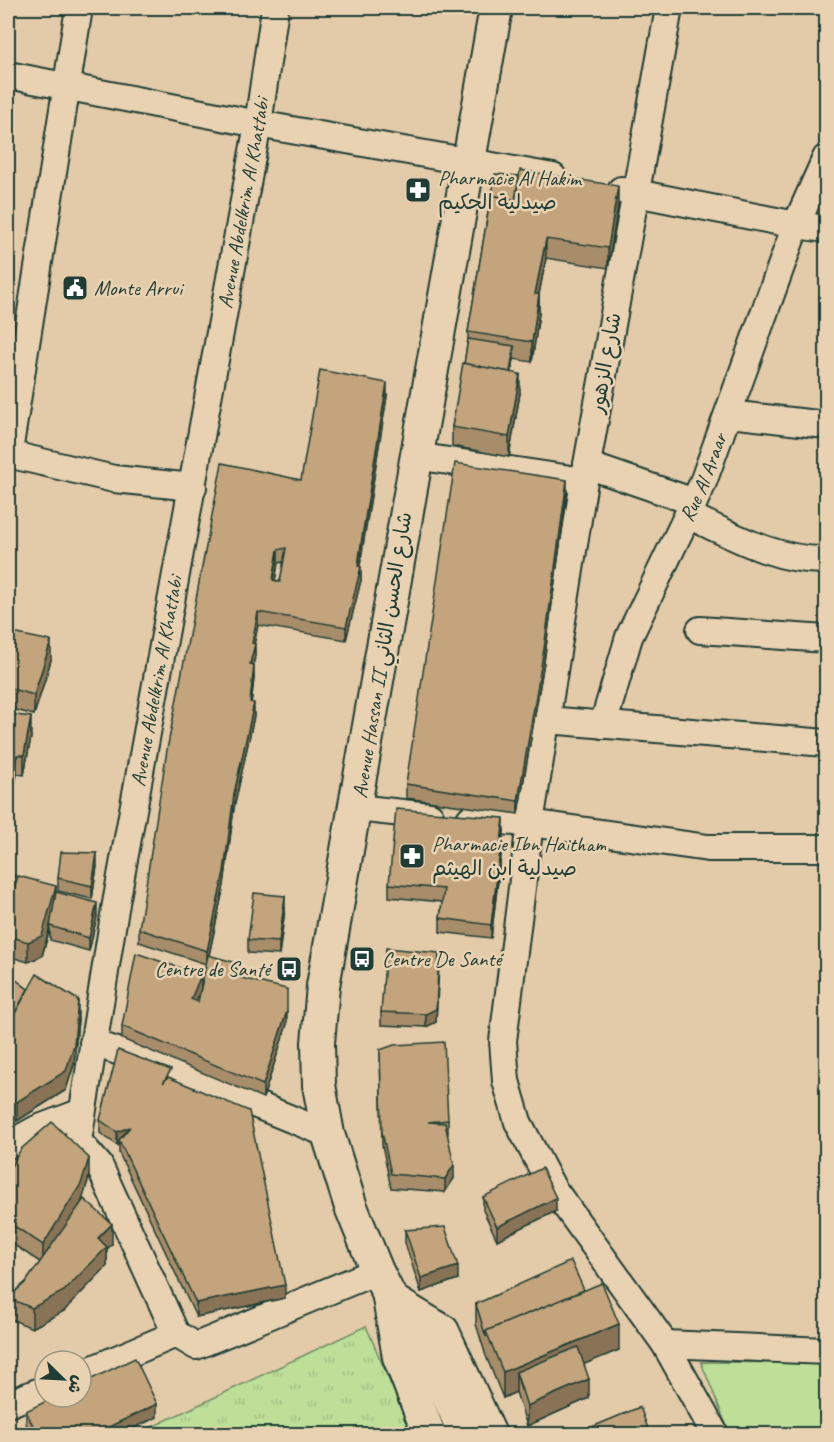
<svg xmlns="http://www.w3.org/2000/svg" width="834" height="1442" font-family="Caveat,'Playpen Sans Arabic',sans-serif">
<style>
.grass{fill:#bddf98;stroke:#6e8e66;stroke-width:1.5}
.park{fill:url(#park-tufts);stroke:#6e8e66;stroke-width:1.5}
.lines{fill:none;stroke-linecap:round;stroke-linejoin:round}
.minor-casing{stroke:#1f3d34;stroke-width:30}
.major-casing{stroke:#1f3d34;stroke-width:36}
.minor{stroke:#e9d2b2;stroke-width:26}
.major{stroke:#e9d2b2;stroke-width:32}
.wall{fill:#a88d6a;stroke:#1f3d34;stroke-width:1.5;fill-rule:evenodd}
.shaded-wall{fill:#887356;stroke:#1f3d34;stroke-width:1.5}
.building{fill:#c3a47b;stroke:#1f3d34;stroke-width:1.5;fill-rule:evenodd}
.labels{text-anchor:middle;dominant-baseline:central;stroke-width:5;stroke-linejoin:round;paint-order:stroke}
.poi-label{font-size:21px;fill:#1f3d34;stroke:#e9d2b2;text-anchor:start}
.street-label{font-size:21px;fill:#1f3d34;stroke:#e9d2b2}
</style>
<defs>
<pattern id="park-tufts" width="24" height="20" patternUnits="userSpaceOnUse" patternTransform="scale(1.5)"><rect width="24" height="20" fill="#bddf98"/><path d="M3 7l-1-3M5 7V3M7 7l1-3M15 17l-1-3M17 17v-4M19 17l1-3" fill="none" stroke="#a2c084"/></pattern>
</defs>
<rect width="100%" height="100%" fill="#e3caa8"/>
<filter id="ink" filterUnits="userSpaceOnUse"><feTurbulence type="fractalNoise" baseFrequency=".0167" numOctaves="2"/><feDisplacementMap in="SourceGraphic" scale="12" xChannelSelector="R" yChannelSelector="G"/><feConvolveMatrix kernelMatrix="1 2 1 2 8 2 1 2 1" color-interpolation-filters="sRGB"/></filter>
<g filter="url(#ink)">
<polygon class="grass" points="701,1362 826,1363 826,1434 730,1434"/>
<polygon class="park" points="366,1326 412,1434 137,1434"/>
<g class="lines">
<g class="minor-casing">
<g id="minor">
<polyline points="669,8 584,481 530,823 503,1041 506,1081 518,1122 552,1187 665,1344 715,1434"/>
<polyline points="8,75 258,124 553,177"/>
<polyline points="621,190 796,225 826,229"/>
<polyline points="729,414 826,425"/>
<polyline points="8,454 114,479 193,487"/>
<polyline points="415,456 584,481"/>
<polyline points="8,458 79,8"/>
<polyline points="587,465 694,502"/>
<path d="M688 515C733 536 776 561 826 560"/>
<polyline points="700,630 826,639"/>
<polyline points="547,720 826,743"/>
<path id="s1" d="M603 725 629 637 702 485 796 225 826 158"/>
<polyline points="356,808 430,816"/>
<polyline points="470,819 530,823 708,848 826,848"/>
<polyline points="93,1043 156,1064 328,1134"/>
<polyline points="8,1145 37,1129 82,1112"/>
<polyline points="391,1296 445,1329 493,1434"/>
<path id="s2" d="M176 1334 99 1165 78 1141 115 909 258 124 275 8"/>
<polyline points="665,1344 826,1351"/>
<polyline points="81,1374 176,1334 196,1346 377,1271"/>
<polyline points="8,1404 45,1389"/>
</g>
</g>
<g class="major-casing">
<g id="major">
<polyline points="389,1298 399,1357 429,1434"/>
<polyline points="465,1434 433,1361 389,1295 377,1271 351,1207 328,1134 319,1085 318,1043 323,986 496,8"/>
</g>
</g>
<use href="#minor" class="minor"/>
<use href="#major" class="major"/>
</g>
<g class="wall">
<polygon points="491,195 618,205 608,268 546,258 539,294 539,313 532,362 514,359 512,372 520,393 509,457 452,446 452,427 464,364 468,339 468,332"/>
<path d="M387 396 362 550 360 566 361 580 346 640 258 625 254 643 255 657 253 665 254 678 251 702 254 716 234 808 224 885 209 955 237 977 287 1024 263 1098 122 1039V1026L196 1001 198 1002 206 964 139 942V929L301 480ZM284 562 280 582 275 580 278 563Z"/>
<polygon points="567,493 544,662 518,814 406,798 406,784"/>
<polygon points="8,632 51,660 34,715 8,708"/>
<polygon points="8,714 31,737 24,775 17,774 8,816"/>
<polygon points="504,831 491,938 440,932 440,918 442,902 389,897 389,884"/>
<polygon points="97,866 92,899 58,891 58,878"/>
<polygon points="8,874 16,884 56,892 97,916 89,951 50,940 50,929 42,956 28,962 8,956"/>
<polygon points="285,909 279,955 248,953 248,940"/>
<polygon points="439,966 436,1022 426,1027 381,1025 381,1012"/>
<polygon points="8,974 28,989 78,1019 74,1064 66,1090 17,1121 8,1115"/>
<polygon points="380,1050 448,1120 448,1134 447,1134 454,1178 445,1192 391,1188 382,1145"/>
<polygon points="171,1078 285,1298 196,1317 119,1153 119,1144 117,1145 100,1133 100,1120"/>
<polygon points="8,1172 89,1177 81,1204 112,1244 107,1249 107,1266 64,1311 32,1328 8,1318 8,1298 26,1282 40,1262 8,1241"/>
<polygon points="483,1197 556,1211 497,1240 483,1210"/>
<polygon points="405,1230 458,1279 421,1292 405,1243"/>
<polygon points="584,1290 619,1350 584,1364 589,1398 527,1426 516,1392 503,1398 486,1356 476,1324 476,1304"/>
<polygon points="26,1411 157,1417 121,1434 31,1434 26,1424"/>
</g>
<g class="shaded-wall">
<polygon points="618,186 618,205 608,268 608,248"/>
<polygon points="546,239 546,258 535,314 535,294"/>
<polygon points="539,294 539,313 532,362 532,342"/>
<polygon points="514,346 514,359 509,391 509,378"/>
<polygon points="520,374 520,393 509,457 509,437"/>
<polygon points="387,383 387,396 358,578 361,567 361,580 346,640 346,627 358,566"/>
<polygon points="567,480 567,493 544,662 518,814 518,801"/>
<polygon points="278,550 278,563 273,593 273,580"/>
<polygon points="258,612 258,625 252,656 252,643"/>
<polygon points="51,641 51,660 34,715 34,695"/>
<polygon points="255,644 255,657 250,678 250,664"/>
<polygon points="254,665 254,678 250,715 250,702"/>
<polygon points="254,703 254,716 234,808 224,885 207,964 207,951 234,794"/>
<polygon points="31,717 31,737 24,775 24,755"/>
<polygon points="17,755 17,774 8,816 8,797"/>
<polygon points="504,818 504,831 491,938 491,925"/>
<polygon points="97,853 97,866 92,899 92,886"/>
<polygon points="56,886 56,906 50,926 42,956 28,962 28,942"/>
<polygon points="285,896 285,909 279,955 279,942"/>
<polygon points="97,903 97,916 89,951 89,938"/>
<polygon points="439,953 436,1022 426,1027 426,1014"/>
<polygon points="237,963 237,976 233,990 233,976"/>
<polygon points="201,975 201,989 191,1012 191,999"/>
<polygon points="78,1000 78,1019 74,1064 66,1090 17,1121 17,1102"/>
<polygon points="287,1011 287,1024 263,1098 263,1085"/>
<polygon points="130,1127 119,1140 119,1144 117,1145 117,1132"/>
<polygon points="89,1158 89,1177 81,1204 43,1264 43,1245"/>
<polygon points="454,1165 454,1178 445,1192 445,1179"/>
<polygon points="556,1198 556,1211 497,1240 497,1227"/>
<polygon points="112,1224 112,1244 107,1249 107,1266 64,1311 32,1328 32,1308"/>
<polygon points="458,1266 458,1279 421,1292 421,1278"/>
<polygon points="285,1285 285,1298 196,1317 196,1303"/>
<polygon points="619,1324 619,1350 521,1390 516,1372 516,1392 503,1398 503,1372"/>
<polygon points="589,1379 589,1398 527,1426 527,1406"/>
<polygon points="157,1404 157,1417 121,1434 94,1434"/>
</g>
<g class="building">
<polygon points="520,170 618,186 608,248 546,239 535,294 539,294 532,342 468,332 491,195 515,200"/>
<polygon points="495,174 519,176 515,200 492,195"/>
<polygon points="468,339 514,346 510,372 464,364"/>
<polygon points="463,363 520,374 509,437 452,427"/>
<path d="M320 370 387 383 362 537 358 566 361 567 346 627 258 612 252 643 255 644 250 664 254 665 250 702 254 703 234 794 224 872 207 951 139 929 167 750 222 463 301 480ZM286 548 280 582 273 580 278 550Z"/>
<polygon points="455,463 567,480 544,649 518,801 406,784"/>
<polygon points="8,632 51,641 34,695 8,688"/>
<polygon points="8,714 31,717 24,755 17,755 8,797"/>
<polygon points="396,809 504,818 491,925 440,918 444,889 389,884"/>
<polygon points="61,852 97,853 92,886 58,878"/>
<polygon points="8,874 16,876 10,904 18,876 56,886 42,936 28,942 8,936"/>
<polygon points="56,892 97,903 89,938 50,926"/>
<polygon points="254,893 285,896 279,942 248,940"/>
<polygon points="386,948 439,953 436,1009 426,1014 381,1012"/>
<polygon points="136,953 201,975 191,999 198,1002 208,955 237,963 233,976 287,989 287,1011 263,1085 122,1026"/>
<polygon points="8,974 28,989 8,1025"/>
<polygon points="37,974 78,1000 74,1045 66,1071 17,1102 8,1095 8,1026"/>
<polygon points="444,1042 448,1120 428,1122 445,1123 454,1165 445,1179 391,1174 382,1132 380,1050 394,1045"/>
<polygon points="118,1050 171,1070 163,1083 168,1077 249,1111 285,1285 196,1303 119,1140 130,1127 117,1132 100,1120"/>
<polygon points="52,1122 89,1158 81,1184 43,1245 8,1222 8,1172 21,1149"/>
<polygon points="542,1168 556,1198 497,1227 483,1197"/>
<polygon points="84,1199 112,1224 98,1238 107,1247 64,1291 32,1308 8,1298 26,1282"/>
<polygon points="445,1227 458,1266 421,1278 405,1230"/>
<polygon points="571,1261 584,1290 486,1331 486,1337 476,1304"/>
<polygon points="602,1283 619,1324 503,1372 486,1331"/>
<polygon points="578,1347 589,1379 527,1406 516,1372"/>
<polygon points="135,1358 157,1404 94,1434 37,1434 26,1411 55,1397 81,1397 81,1384"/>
<polygon points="640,1407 650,1434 575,1434"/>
</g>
</g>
<defs>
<g id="pharmacy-square" transform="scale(1.35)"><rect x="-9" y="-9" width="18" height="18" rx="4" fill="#1f3d34" stroke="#e9d2b2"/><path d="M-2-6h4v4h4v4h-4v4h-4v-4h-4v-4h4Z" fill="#fff"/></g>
<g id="civic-square" transform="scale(1.35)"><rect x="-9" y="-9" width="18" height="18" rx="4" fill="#1f3d34" stroke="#e9d2b2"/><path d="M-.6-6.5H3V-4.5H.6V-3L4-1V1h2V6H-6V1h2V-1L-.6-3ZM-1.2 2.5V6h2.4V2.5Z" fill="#fff"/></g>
<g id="bus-square" transform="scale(1.35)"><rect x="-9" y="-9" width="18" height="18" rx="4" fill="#1f3d34" stroke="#e9d2b2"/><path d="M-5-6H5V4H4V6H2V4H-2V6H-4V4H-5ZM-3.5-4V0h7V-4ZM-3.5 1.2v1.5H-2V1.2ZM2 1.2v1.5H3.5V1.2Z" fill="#fff"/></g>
</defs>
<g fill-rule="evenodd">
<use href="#pharmacy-square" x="418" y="190"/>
<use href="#civic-square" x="75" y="288"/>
<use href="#pharmacy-square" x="412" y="856"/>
<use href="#bus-square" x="362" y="959"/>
<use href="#bus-square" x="289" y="969"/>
</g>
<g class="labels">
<g class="poi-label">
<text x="438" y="178">Pharmacie Al Hakim<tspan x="438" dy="24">صيدلية الحكيم</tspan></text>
<text x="94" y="288">Monte Arrui</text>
<text x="432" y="844">Pharmacie Ibn Haitham<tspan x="432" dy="24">صيدلية ابن الهيثم</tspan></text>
<text x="382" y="959">Centre De Santé</text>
<text x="270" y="969" text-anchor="end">Centre de Santé</text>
</g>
<g class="street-label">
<text stroke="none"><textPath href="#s2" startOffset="1170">Avenue Abdelkrim Al Khattabi</textPath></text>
<text transform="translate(605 363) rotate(-80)">شارع الزهور</text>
<text stroke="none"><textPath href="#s1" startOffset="268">Rue Al Araar</textPath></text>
<text transform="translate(382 655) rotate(-81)">Avenue Hassan II شارع الحسن الثاني</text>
<text stroke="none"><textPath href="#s2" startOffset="684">Avenue Abdelkrim Al Khattabi</textPath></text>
</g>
</g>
<rect width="834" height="1442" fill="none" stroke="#e9d2b2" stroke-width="30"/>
<rect x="15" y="15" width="804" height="1412" fill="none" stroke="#1f3d34" stroke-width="2" filter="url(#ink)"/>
<g transform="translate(63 1379) rotate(114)"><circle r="28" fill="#e9d2b2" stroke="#989680" stroke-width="1.5"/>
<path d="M0-4.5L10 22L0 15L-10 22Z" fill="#1f3d34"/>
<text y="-9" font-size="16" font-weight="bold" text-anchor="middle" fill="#1f3d34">ش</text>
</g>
</svg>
